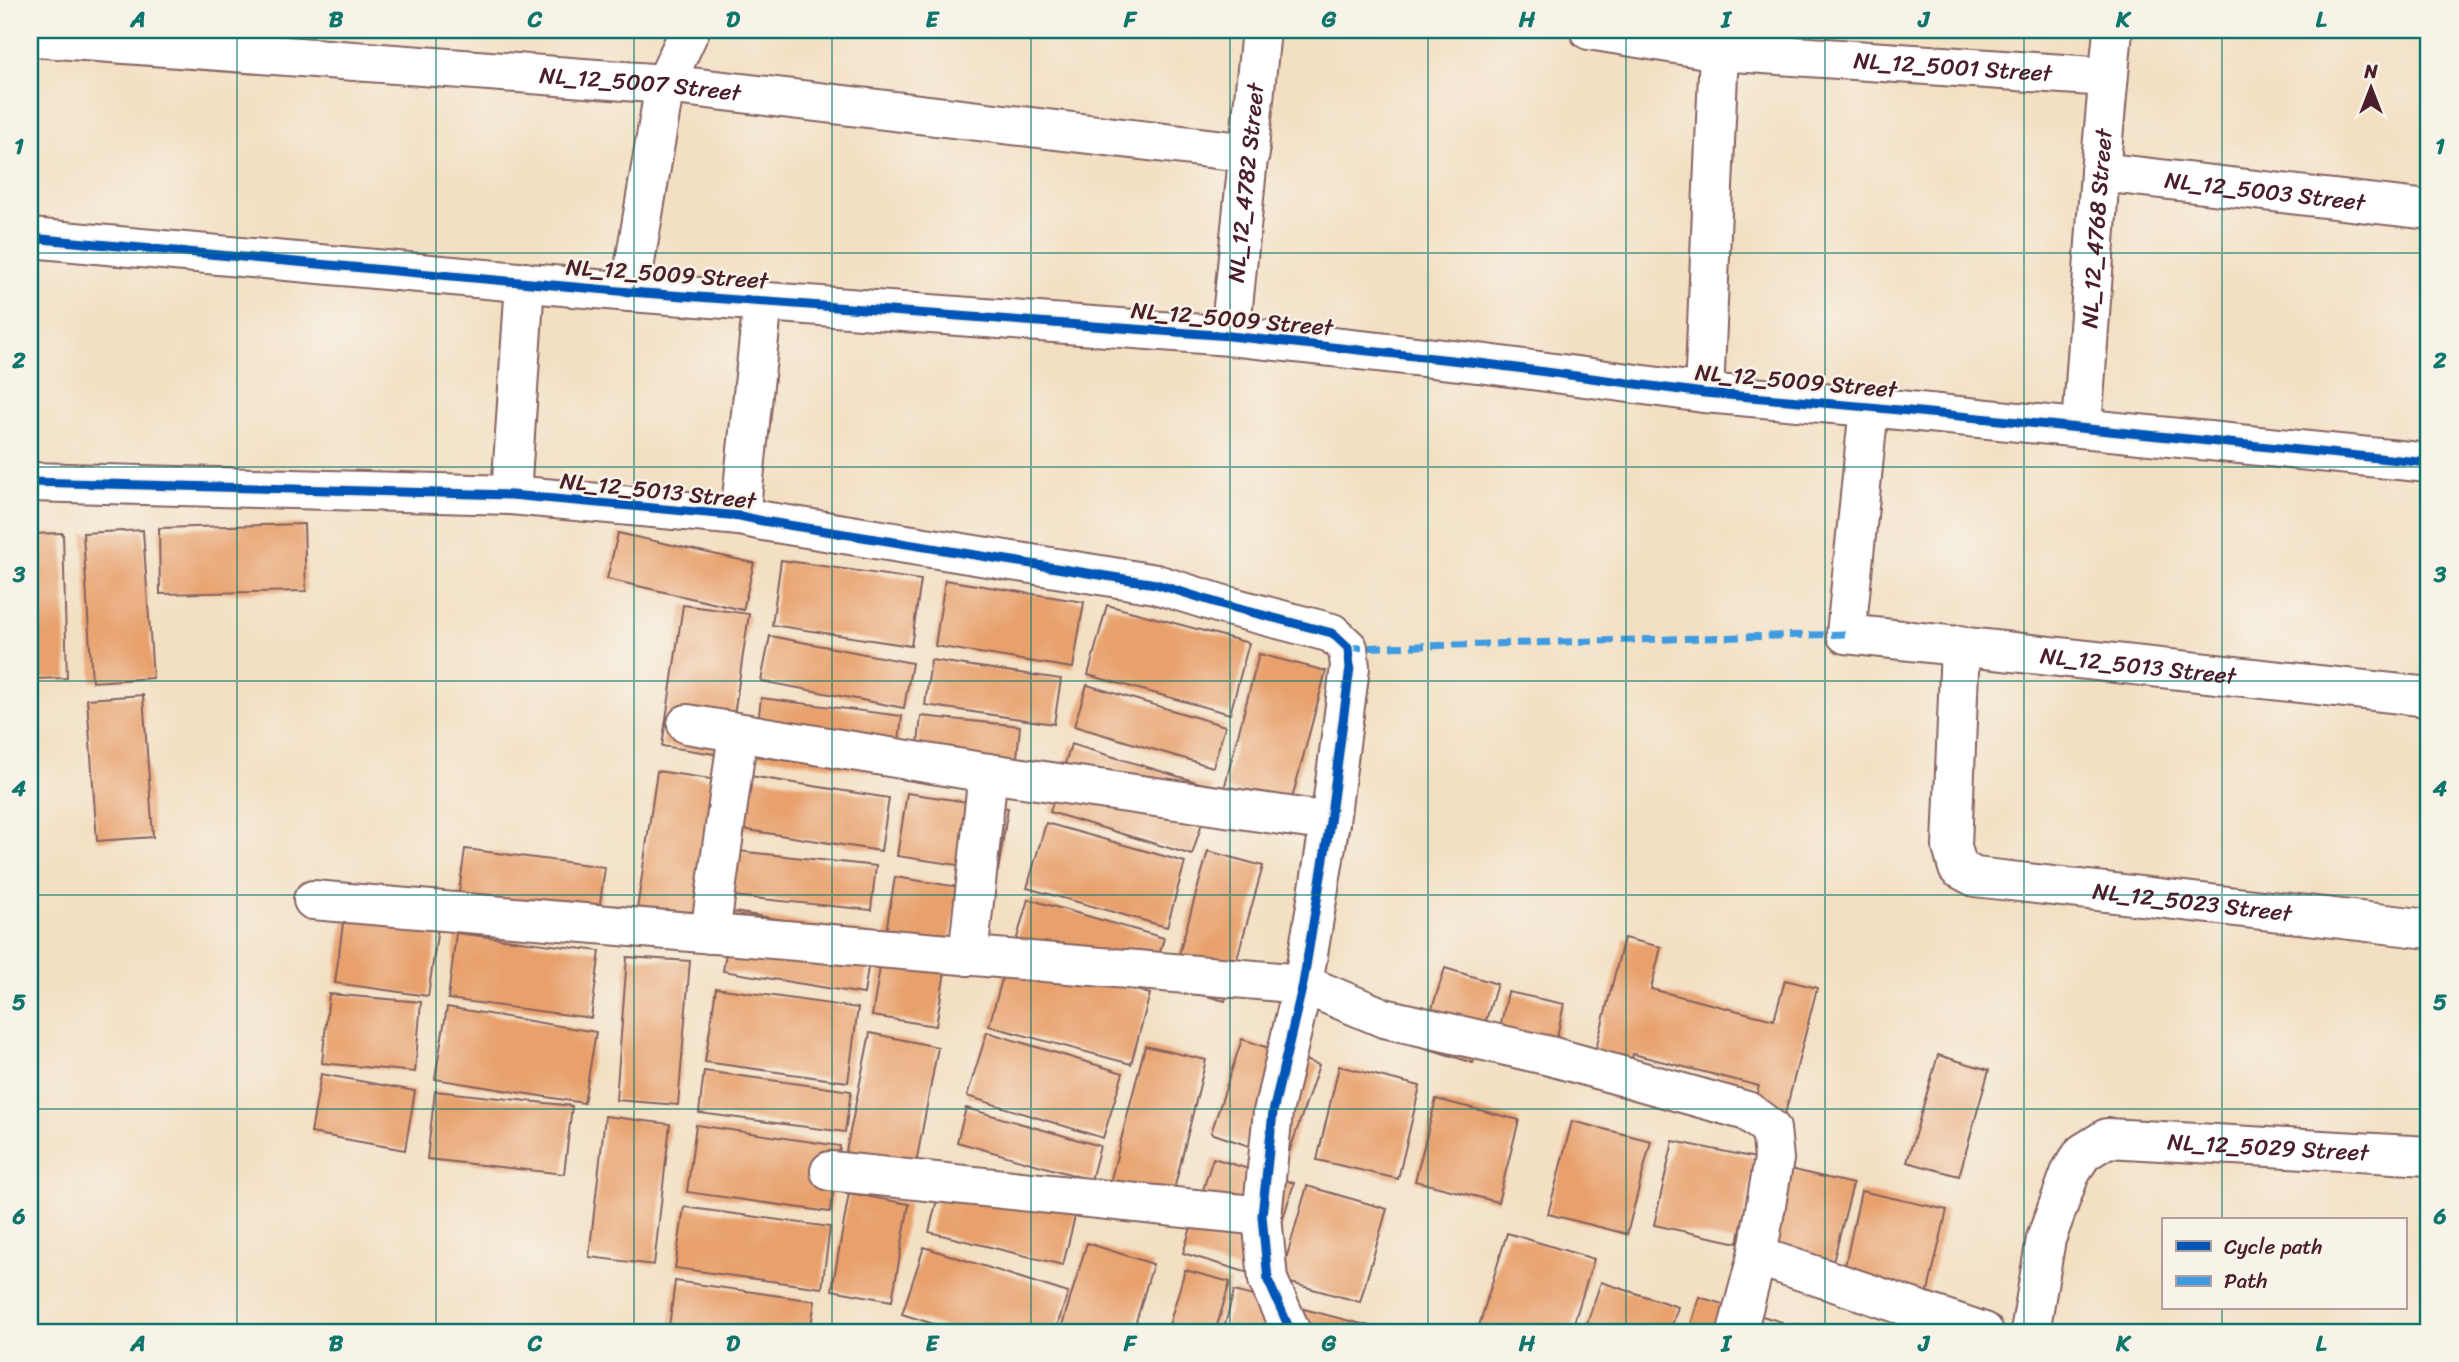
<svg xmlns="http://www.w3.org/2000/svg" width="2459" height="1362" font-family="Sriracha,sans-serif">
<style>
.building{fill:#e8a06c}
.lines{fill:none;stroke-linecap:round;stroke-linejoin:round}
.minor-casing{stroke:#856260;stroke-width:42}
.minor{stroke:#fff;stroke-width:38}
.quiet{stroke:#409be1;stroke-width:7;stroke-dasharray:14 7;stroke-linecap:butt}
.cycleway-casing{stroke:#f7f3e8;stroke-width:13}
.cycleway{stroke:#0057b8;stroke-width:9}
.grid{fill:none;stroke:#0f766e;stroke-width:2;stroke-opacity:0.55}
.labels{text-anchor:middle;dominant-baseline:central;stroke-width:5;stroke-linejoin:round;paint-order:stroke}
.street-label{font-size:23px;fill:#4a1f2b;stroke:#f7f3e8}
.neatline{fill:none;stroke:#0f766e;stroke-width:2.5}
.grid-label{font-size:23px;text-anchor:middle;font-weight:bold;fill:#0f766e}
</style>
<rect width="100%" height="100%" fill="#f7f3e8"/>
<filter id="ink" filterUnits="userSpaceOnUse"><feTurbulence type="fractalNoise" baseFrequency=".0143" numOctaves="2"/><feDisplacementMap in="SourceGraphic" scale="14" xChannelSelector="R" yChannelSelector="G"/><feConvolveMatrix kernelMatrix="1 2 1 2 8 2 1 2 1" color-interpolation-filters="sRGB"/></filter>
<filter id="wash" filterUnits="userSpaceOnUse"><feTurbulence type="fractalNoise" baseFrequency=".00686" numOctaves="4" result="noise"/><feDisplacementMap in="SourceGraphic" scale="28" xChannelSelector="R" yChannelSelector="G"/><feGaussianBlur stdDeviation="1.57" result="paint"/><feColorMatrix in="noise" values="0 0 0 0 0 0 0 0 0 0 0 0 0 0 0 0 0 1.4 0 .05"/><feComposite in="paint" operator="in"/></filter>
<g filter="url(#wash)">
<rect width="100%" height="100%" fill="#f3dfc2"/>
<g id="blocks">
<g class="building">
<polygon points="304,524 306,591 160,594 159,528"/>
<polygon points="143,530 153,678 92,682 83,533"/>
<polygon points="63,533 67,678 30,679 30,534"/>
<polygon points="618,533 754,563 743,610 607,579"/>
<polygon points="781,560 921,580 911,646 772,625"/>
<polygon points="945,580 1084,602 1073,668 935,646"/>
<polygon points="683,605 749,614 728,756 662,746"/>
<polygon points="1107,605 1249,643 1230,714 1088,675"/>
<polygon points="770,636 912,663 904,708 761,681"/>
<polygon points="1259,654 1326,671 1290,806 1224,789"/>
<polygon points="931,660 1061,679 1054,724 925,705"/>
<polygon points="1087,685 1225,726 1213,767 1074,726"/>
<polygon points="143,695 153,837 97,841 87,699"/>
<polygon points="761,698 902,716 895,775 754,756"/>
<polygon points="921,716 1020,726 1014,789 914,778"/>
<polygon points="1071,744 1213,787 1192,855 1050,812"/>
<polygon points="657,771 718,780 696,926 636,917"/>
<polygon points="750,776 889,798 881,851 741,829"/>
<polygon points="907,793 1008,808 998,871 897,856"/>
<polygon points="1046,823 1185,862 1167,927 1027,888"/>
<polygon points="465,849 605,867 596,932 456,914"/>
<polygon points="737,851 876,866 871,910 733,896"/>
<polygon points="1208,851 1263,866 1225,1001 1170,986"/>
<polygon points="895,877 959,887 936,1026 872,1016"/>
<polygon points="1028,899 1164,938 1150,987 1013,952"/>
<polygon points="345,908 439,921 428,996 335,983"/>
<polygon points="733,912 873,934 864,994 723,971"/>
<polygon points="456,933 600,951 591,1018 448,999"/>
<polygon points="1624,938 1661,947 1651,989 1774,1020 1785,980 1817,988 1780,1134 1748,1125 1759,1086 1633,1054 1624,1089 1588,1080"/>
<polygon points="1009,954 1150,994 1131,1064 989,1026"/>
<polygon points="627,957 690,961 678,1105 616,1100"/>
<polygon points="1445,968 1497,984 1473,1063 1420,1046"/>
<polygon points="716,988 858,1008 848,1082 705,1062"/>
<polygon points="1508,992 1564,1004 1549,1073 1493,1060"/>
<polygon points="329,994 421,1002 415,1072 322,1063"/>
<polygon points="447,1007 596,1032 584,1103 435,1079"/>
<polygon points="987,1032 1123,1073 1103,1138 967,1096"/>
<polygon points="870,1033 938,1047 911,1190 841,1176"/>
<polygon points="1242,1039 1319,1065 1287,1159 1211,1133"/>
<polygon points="1145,1046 1206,1060 1171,1202 1109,1187"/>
<polygon points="1938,1055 1989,1070 1959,1176 1907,1162"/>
<polygon points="1339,1066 1420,1086 1398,1179 1317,1160"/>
<polygon points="704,1071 851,1091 845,1132 699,1113"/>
<polygon points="321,1074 415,1091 405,1150 311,1133"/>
<polygon points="435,1091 572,1106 564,1174 427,1159"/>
<polygon points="1436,1099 1519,1120 1498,1202 1415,1181"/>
<polygon points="966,1108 1100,1146 1091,1180 957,1142"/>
<polygon points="605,1116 670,1124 654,1265 589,1257"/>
<polygon points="1572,1121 1651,1141 1627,1234 1548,1214"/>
<polygon points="696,1125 840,1146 830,1212 687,1192"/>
<polygon points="1673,1141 1756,1158 1738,1243 1654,1225"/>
<polygon points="1213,1158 1294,1183 1265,1278 1183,1253"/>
<polygon points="946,1163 1080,1196 1063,1265 929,1232"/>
<polygon points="1769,1164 1853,1184 1827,1285 1744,1264"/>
<polygon points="1307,1186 1387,1209 1360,1302 1280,1280"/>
<polygon points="1861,1191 1947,1210 1924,1308 1840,1289"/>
<polygon points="849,1193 909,1204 892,1301 832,1290"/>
<polygon points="684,1207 830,1227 822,1288 675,1268"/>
<polygon points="1507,1233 1594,1259 1571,1332 1499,1332 1479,1326"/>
<polygon points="1087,1243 1153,1264 1133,1332 1060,1332"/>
<polygon points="924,1247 1068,1293 1055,1332 959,1332 902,1314"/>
<polygon points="1185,1270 1230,1282 1215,1332 1167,1332"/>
<polygon points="675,1281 815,1301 810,1332 704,1332 669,1327"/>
<polygon points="1601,1282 1678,1307 1670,1332 1584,1332"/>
<polygon points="1234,1291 1377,1328 1376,1332 1223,1332"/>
<polygon points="1699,1297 1782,1322 1779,1332 1689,1332"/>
<polygon points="1798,1324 1826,1331 1826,1332 1796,1332"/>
</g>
</g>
</g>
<g filter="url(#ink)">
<use href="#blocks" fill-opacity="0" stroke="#856260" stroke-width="2"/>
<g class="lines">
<g class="minor-casing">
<g id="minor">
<path id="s1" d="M1589 30 1719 51 2108 77"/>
<path id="s2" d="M30 37 665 84 1250 153"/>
<path id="s3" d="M2100 172 2429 210"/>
<polyline points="30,238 630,292 1230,336 1479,363 1704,393 1869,407 2429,463"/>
<polyline points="630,292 665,84 690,30"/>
<path id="s4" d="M1230 336 1261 30"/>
<polyline points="1704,393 1719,51"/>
<path id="s5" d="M1869 407 1846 634 2429 697"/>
<path id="s6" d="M2082 428 2100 172 2113 30"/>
<polyline points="30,482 511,495 740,516 763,521 1156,584 1224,605 1332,633 1348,648 1350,667 1330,822 1303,984 1273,1112 1262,1216 1268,1280 1291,1332"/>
<polyline points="511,495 525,282"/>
<polyline points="740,516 763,301"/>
<path id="s7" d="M1960 645 1952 847 1958 868 1975 877 2429 929"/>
<polyline points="687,724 988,773 1330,822"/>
<polyline points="313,900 1303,984 1384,1018 1550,1056 1747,1111 1771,1129 1774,1159 1757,1256"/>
<polyline points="710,934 738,733"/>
<polyline points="968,956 988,773"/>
<polyline points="830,1171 1262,1216"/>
<polyline points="1737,1332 1757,1256 1984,1332"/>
<path id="s8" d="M2030 1332 2046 1239 2071 1171 2083 1153 2107 1138 2429 1156"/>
</g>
</g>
<use href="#minor" class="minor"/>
<polyline class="quiet" points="1348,648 1846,634"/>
<g class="cycleway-casing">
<g id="cycleway">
<polyline points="30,238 630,292 1230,336 1479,363 1704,393 1869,407 2429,463"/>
<polyline points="30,482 511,495 740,516 763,521 1156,584 1224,605 1332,633 1348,648 1350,667 1330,822 1303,984 1273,1112 1262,1216 1268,1280 1291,1332"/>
</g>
</g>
<use href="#cycleway" class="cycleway"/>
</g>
</g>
<path class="grid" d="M237 30V1332M436 30V1332M634 30V1332M832 30V1332M1031 30V1332M1230 30V1332M1428 30V1332M1626 30V1332M1825 30V1332M2024 30V1332M2222 30V1220M30 253H2429M30 467H2429M30 681H2429M30 895H2429M30 1109H2429M2222 1308V1332"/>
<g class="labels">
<g class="street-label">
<text stroke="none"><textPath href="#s1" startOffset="366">NL_12_5001 Street</textPath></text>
<text stroke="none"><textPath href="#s2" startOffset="612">NL_12_5007 Street</textPath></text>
<text stroke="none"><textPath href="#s4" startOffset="154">NL_12_4782 Street</textPath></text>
<text stroke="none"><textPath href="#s3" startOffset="166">NL_12_5003 Street</textPath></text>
<text stroke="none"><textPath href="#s6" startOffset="200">NL_12_4768 Street</textPath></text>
<text transform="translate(667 274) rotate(4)">NL_12_5009 Street</text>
<text transform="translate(1232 319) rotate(5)">NL_12_5009 Street</text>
<text transform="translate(1796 381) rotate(5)">NL_12_5009 Street</text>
<text transform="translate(658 491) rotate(6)">NL_12_5013 Street</text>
<text stroke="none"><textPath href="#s5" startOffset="522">NL_12_5013 Street</textPath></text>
<text stroke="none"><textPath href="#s7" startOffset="462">NL_12_5023 Street</textPath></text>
<text stroke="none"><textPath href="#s8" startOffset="378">NL_12_5029 Street</textPath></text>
</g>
</g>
<rect width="2459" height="1362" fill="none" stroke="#f7f3e8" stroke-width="77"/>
<rect x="2162" y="1218" width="245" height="91" fill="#f7f3e8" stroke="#b29e9c" stroke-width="2"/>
<rect x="2176" y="1241" width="35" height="10" fill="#0057b8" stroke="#b29e9c" stroke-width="2"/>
<text x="2224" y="1254" font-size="21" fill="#4a1f2b">Cycle path</text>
<rect x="2176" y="1276" width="35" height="10" fill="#409be1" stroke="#b29e9c" stroke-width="2"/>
<text x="2224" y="1288" font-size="21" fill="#4a1f2b">Path</text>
<g transform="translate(2371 88)" stroke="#f7f3e8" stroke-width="5" paint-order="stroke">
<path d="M0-5L12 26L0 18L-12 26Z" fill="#4a1f2b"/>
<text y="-10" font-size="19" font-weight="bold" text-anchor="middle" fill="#4a1f2b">N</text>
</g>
<rect x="38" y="38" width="2382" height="1286" class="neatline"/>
<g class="grid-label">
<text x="138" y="27">A</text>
<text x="336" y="27">B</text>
<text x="535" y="27">C</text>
<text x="733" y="27">D</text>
<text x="932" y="27">E</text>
<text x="1130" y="27">F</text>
<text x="1329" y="27">G</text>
<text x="1527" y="27">H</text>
<text x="1726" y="27">I</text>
<text x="1924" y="27">J</text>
<text x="2123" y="27">K</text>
<text x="2321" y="27">L</text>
<text x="19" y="154">1</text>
<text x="2440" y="154">1</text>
<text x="19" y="368">2</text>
<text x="2440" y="368">2</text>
<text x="19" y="582">3</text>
<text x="2440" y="582">3</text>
<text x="19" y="796">4</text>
<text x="2440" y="796">4</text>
<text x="19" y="1010">5</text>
<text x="2440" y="1010">5</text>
<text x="19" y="1224">6</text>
<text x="2440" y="1224">6</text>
<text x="138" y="1351">A</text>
<text x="336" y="1351">B</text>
<text x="535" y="1351">C</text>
<text x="733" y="1351">D</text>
<text x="932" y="1351">E</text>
<text x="1130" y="1351">F</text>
<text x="1329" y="1351">G</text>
<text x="1527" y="1351">H</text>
<text x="1726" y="1351">I</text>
<text x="1924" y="1351">J</text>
<text x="2123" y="1351">K</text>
<text x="2321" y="1351">L</text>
</g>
</svg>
